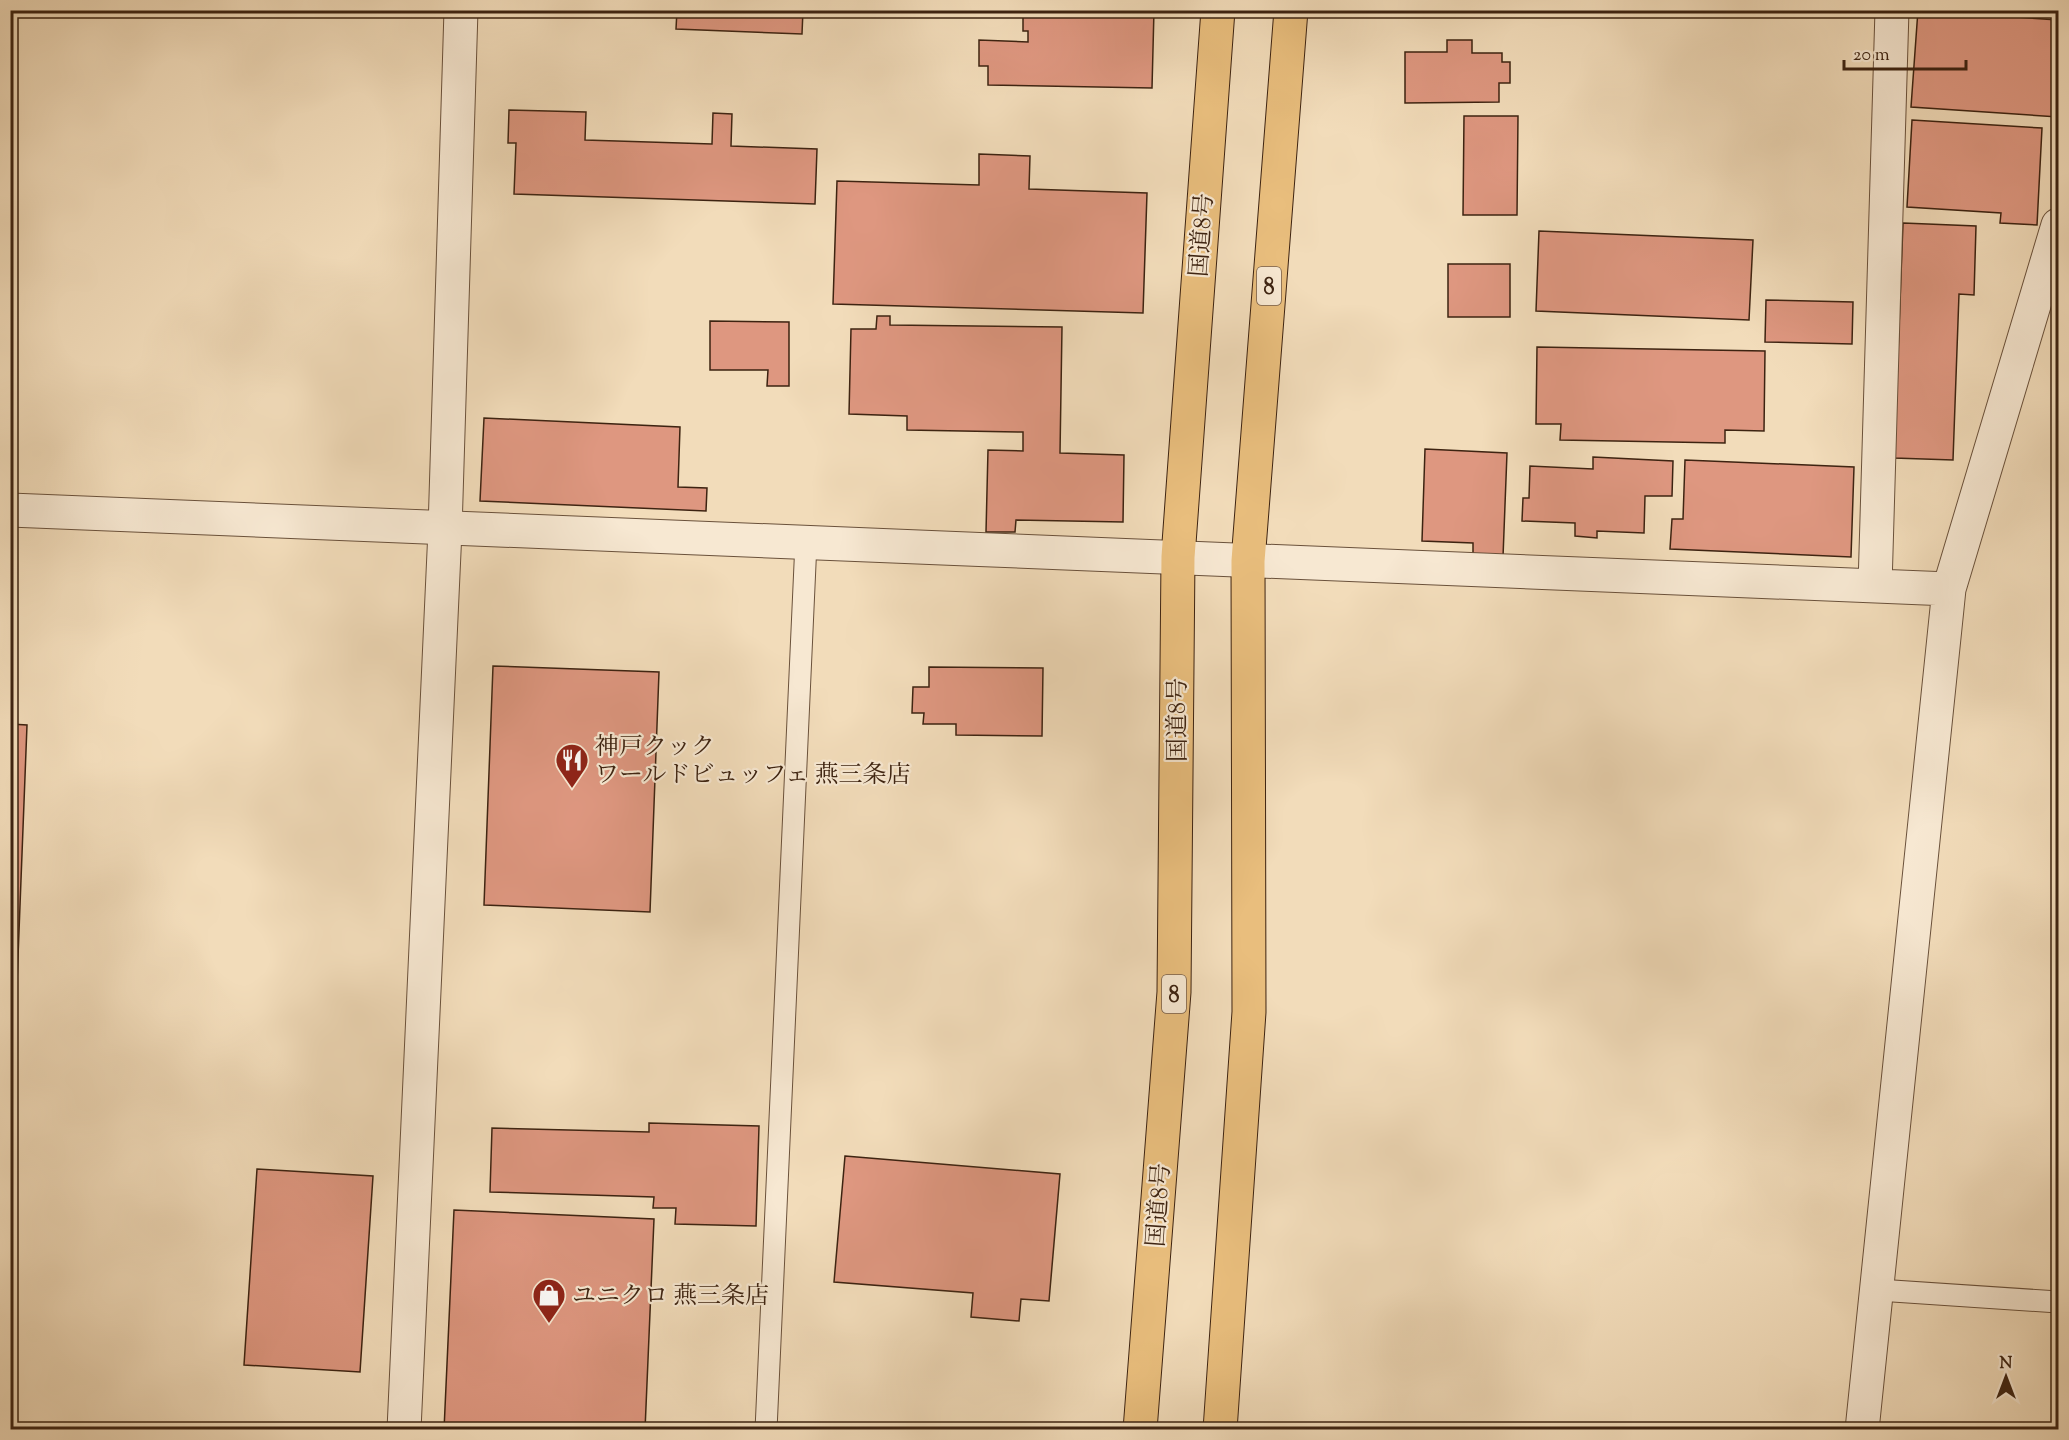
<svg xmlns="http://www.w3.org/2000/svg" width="2069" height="1440" viewBox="0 0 2069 1440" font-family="'Sorts Mill Goudy','Noto Serif JP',serif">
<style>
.building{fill:#de9780;stroke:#3d2311;stroke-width:1.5}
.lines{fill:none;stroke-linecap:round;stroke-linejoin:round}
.service-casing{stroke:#6a513b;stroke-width:23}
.minor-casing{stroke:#6a513b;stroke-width:35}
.tertiary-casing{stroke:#6a513b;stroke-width:35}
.trunk-casing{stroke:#3d2311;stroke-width:35}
.service{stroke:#f7e8d2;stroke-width:21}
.minor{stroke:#f7e8d2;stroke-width:33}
.tertiary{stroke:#f7e8d2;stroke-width:33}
.trunk{stroke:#e9be7d;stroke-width:33}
.labels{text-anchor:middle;stroke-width:4.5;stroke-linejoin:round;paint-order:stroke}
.shield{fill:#f7e8d2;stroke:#755e4b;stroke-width:1.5}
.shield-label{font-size:22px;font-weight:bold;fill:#3d2311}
.street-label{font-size:24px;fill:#3d2311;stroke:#f7e8d2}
.poi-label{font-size:24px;fill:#3d2311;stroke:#f7e8d2;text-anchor:start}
</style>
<rect width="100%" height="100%" fill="#f2dcba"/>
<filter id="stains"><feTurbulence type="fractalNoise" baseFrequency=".00333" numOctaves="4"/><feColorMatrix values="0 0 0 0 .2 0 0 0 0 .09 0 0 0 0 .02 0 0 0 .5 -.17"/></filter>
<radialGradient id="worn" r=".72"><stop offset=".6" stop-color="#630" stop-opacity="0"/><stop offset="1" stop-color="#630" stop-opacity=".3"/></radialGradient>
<path class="building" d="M677,10H803L802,34L676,29Z
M1023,10H1154L1152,88L988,85V66H979V40L1028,42V31H1023Z
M1918,10L2058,20V117L1911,107Z
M1447,40H1472V53H1502V62H1510V83H1499V102L1405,103V52H1447Z
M509,110L586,112L585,140L712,144L713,113L732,114L731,146L817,149L815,204L514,194L516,143H508Z
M1464,116H1518L1517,215H1463Z
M1912,120L2042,128L2037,225L2000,223L2001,213L1907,207Z
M979,154L1030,156L1029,189L1147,193L1143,313L833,304L837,181L979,185Z
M1903,223L1976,226L1974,295L1959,294L1953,460L1894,458Z
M1539,231L1753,240L1749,320L1536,311Z
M1448,264H1510V317H1448Z
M1766,300L1853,302L1852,344L1765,342Z
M877,316H890V325L1062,327L1060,453L1124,455L1123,522L1016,520L1015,532H986L988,450L1023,451V432L907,430V416L849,414L851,329H876Z
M710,321L789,322V386H767L768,370H710Z
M1537,347L1765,351L1764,431L1725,430V443L1560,440L1561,424H1536Z
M484,418L680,427L678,487L707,488L706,511L480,501Z
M1425,449L1507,453L1503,557L1473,556V543L1422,541Z
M1593,457L1673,461L1672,496H1645L1644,533L1597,531V538L1575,536V523L1522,521L1523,498H1529L1530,466L1593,469Z
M1685,460L1854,467L1851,557L1670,549L1672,519H1683Z
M493,666L659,672L650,912L484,905Z
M929,667L1043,668L1042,736L956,735V724H923L924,713H912L913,687H929Z
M10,724L27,725L10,1164Z
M649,1123L759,1126L756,1226L675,1224L676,1208H653L654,1197L490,1192L492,1128L649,1132Z
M845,1156L1060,1174L1049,1301L1021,1299L1019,1321L971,1317L973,1293L834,1282Z
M257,1169L373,1176L360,1372L244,1365Z
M454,1210L654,1219L645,1430H444Z"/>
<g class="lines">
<defs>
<path id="service" d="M1878,1290L2058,1302
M766,1430L806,542"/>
<path id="minor" d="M10,510C656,539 1303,560 1949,589
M1875,586L1892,10
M1862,1430L1949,589L2058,225"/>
<path id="tertiary" d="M404,1430L445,530L461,10"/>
<path id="trunk" d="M1140,1430L1174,992L1178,557L1218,10
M1220,1430L1249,1012L1248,561L1291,10"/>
</defs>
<use href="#service" class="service-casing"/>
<use href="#minor" class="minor-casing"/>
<use href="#tertiary" class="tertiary-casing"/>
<use href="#trunk" class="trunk-casing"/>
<use href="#service" class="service"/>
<use href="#minor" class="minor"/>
<use href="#tertiary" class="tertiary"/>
<use href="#trunk" class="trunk"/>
</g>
<defs>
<symbol id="restaurant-pin" viewBox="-11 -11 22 30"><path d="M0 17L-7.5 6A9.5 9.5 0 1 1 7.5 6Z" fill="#8f2418" stroke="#f7e8d2"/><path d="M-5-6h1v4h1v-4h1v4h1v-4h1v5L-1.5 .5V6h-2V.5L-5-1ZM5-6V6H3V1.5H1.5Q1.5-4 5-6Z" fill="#fff"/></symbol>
<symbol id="shop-pin" viewBox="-11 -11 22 30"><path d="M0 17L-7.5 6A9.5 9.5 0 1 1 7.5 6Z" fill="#8f2418" stroke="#f7e8d2"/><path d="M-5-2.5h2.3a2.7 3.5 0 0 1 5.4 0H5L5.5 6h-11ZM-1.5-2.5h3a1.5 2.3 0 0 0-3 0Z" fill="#fff"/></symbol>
</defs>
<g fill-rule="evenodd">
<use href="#restaurant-pin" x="553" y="741" width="38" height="52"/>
<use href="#shop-pin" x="530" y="1276" width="38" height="52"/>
</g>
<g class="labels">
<g class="shield">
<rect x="1257" y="267" width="24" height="38" rx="4.5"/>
<rect x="1162" y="975" width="24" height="38" rx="4.5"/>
</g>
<g class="shield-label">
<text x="1269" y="294">8</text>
<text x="1174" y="1002">8</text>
</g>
<g class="street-label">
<text transform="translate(1201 235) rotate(-86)" y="8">国道8号</text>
<text transform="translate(1177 720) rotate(-90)" y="8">国道8号</text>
<text transform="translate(1158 1205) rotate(-86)" y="8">国道8号</text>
</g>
<g class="poi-label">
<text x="595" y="754">神戸クック<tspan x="595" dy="28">ワールドビュッフェ 燕三条店</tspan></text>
<text x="572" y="1303">ユニクロ 燕三条店</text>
</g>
</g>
<rect width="2069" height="1440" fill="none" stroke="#f2dcba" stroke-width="36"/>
<rect x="12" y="12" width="2045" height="1416" fill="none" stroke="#3d2311" stroke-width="3"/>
<rect x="18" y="18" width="2033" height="1404" fill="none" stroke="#3d2311" stroke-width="1.5"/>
<g transform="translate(2006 1377)" stroke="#f7e8d2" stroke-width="4.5" paint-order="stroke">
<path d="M0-4.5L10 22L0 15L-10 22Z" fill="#3d2311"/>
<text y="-9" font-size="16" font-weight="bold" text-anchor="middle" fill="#3d2311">N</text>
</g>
<path d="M1844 60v9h122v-9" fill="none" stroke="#3d2311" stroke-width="3"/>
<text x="1853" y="60" font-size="18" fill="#3d2311" stroke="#f7e8d2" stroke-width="4.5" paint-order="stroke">20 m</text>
<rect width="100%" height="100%" filter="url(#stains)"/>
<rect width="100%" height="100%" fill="url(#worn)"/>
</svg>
